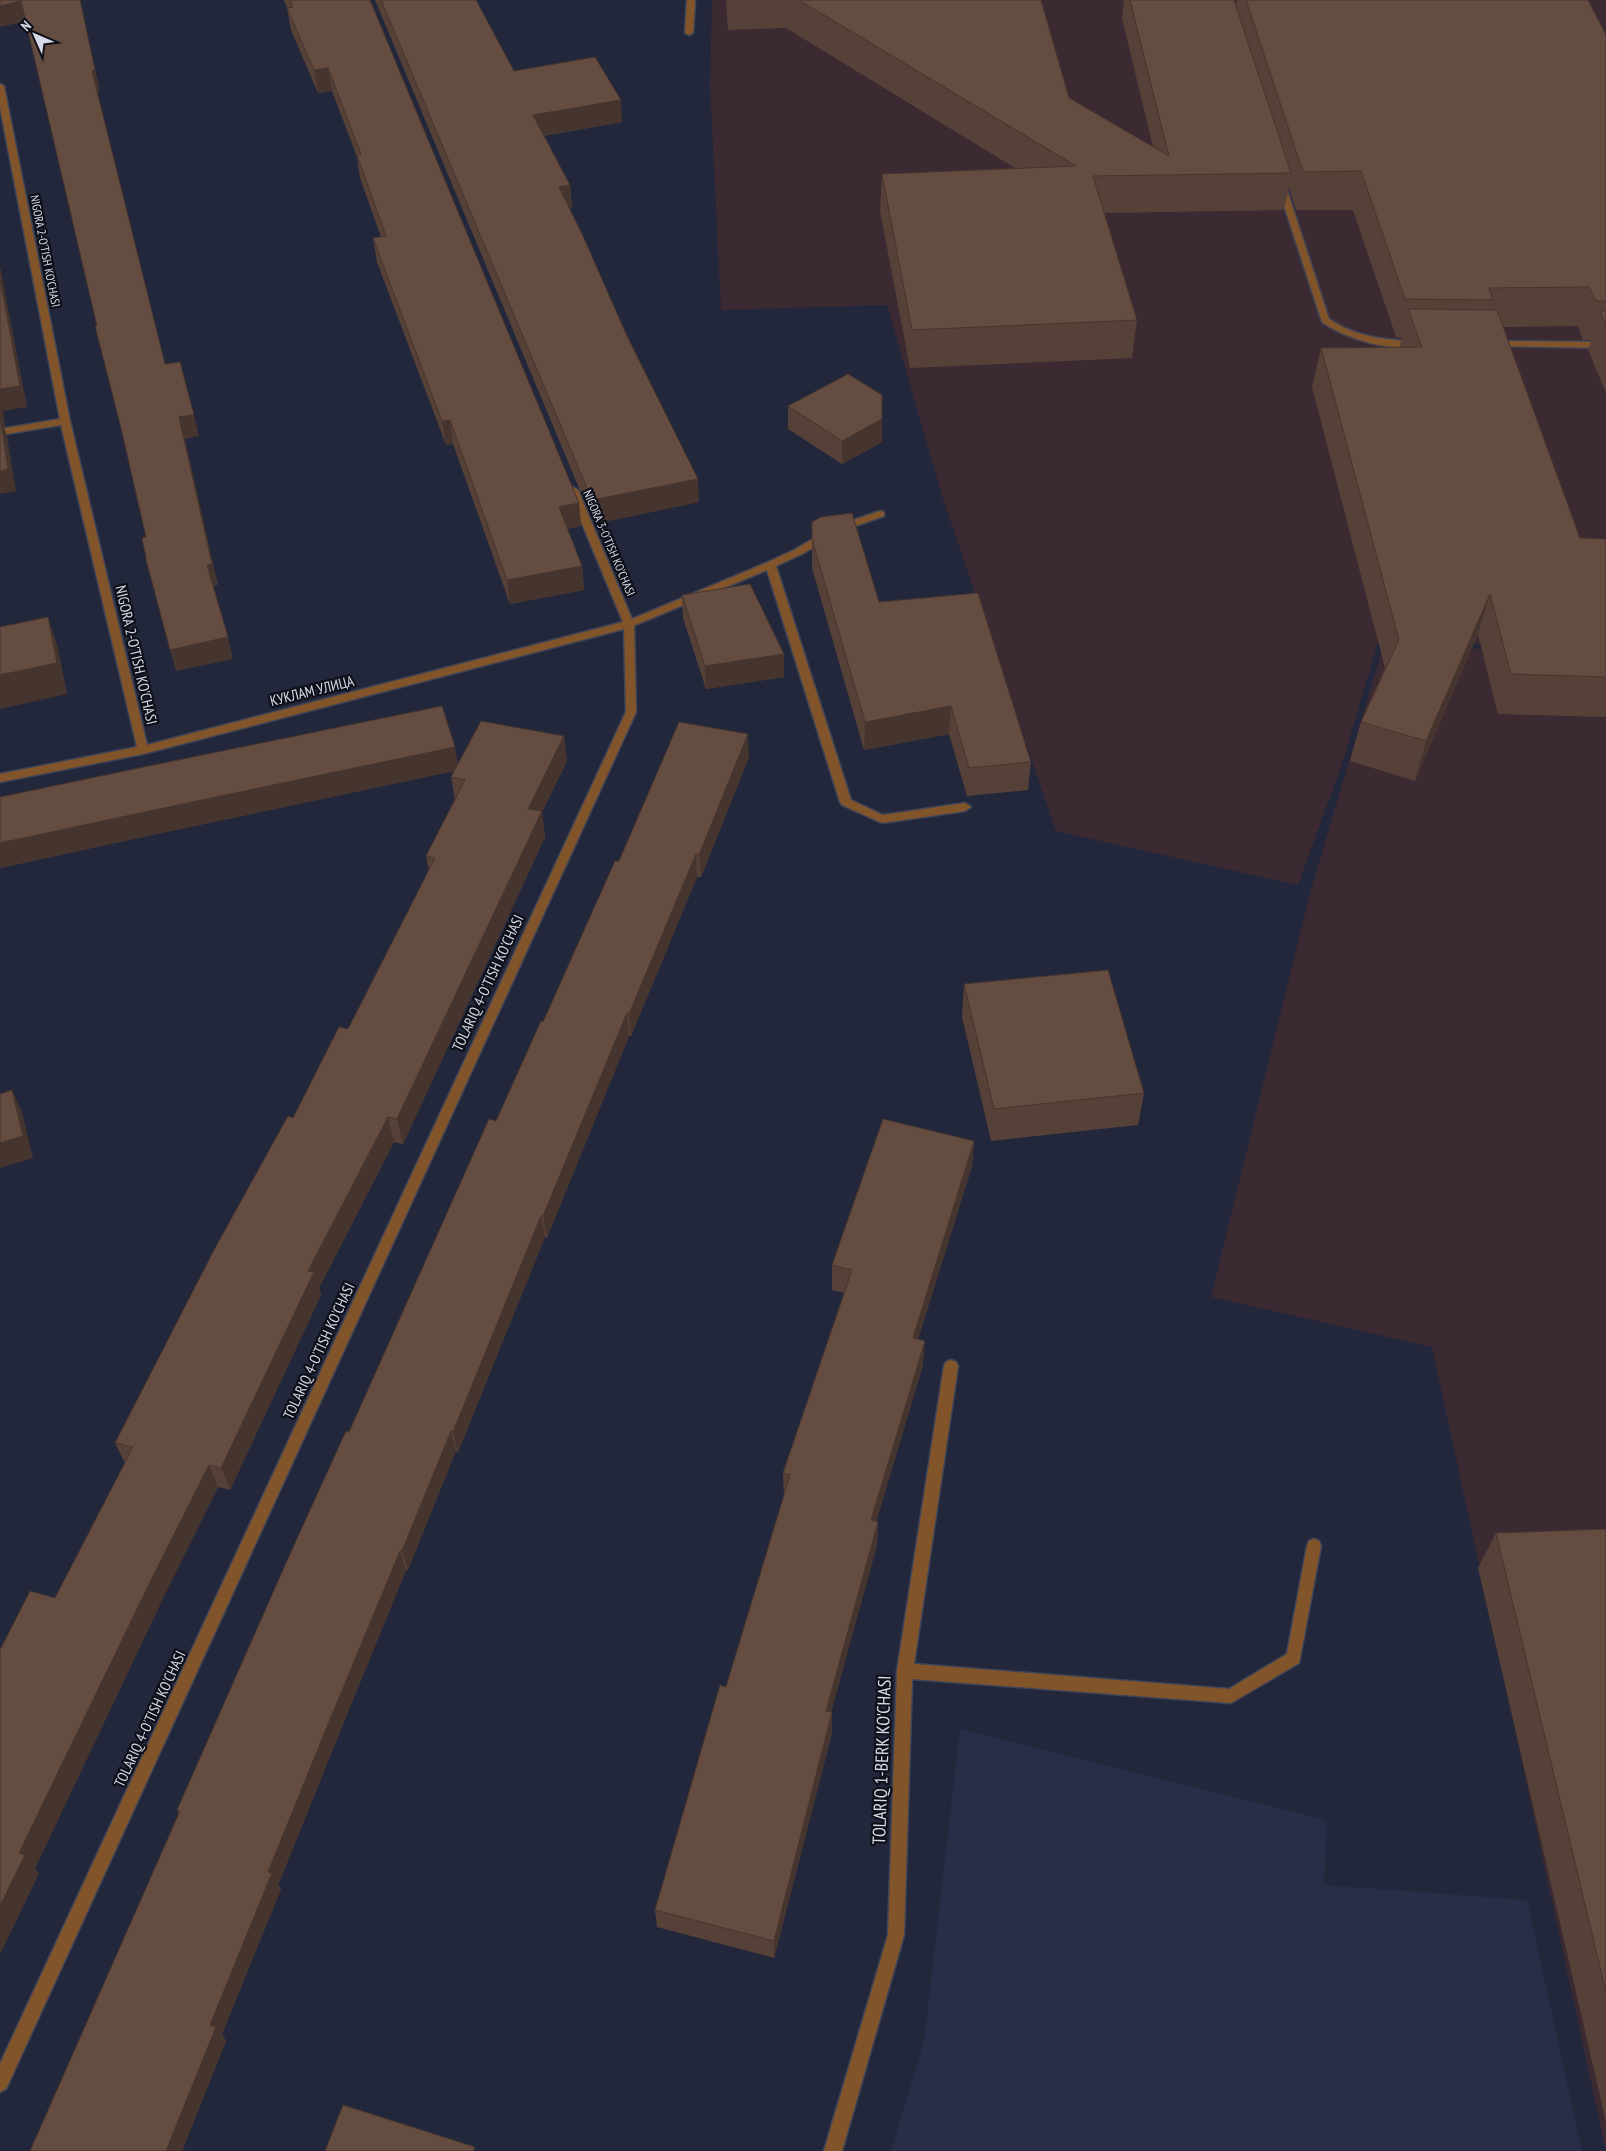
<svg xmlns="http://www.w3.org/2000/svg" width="1606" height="2151" viewBox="0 0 1606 2151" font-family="'PT Sans Narrow',sans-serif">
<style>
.built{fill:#292e48}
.industrial{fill:#3b2a32}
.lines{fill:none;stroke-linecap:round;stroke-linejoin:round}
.service-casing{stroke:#404457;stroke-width:3}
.minor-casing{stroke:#404457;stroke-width:3}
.service{fill:#82542a;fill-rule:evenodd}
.minor{fill:#82542a;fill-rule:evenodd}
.wall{fill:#564138}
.shaded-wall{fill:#46352e}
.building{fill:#644c41;stroke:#46352e}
.labels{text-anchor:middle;stroke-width:4.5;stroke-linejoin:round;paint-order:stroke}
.far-street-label{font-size:12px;fill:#d6dae7;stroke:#0e1019}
.street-label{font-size:15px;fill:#d6dae7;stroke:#0e1019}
.near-street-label{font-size:18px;fill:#d6dae7;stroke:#0e1019}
</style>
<rect width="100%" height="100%" fill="#23273b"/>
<path class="built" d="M960,1729L1327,1820L1324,1885L1527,1900L1582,2151H891L924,2041Z"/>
<path class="industrial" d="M712,0H1606V647L1378,642L1342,764L1298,885L1056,831L944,502L887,305L721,310L710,86Z
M1383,647L1606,651V2151L1432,1347L1211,1297L1310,893Z"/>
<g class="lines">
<defs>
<path id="service" d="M687,0H695L693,33L689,35L685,33Z
M1281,181L1285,184L1329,319C1356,337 1384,340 1416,341L1419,342V346C1390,352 1346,339 1322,322L1277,184Z
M1493,341L1606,342V348L1490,346V342Z
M880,511L884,512V516L841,531L802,554L776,566L851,800L883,815L965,803L971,807L965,811L882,823L842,805L840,802L767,570L633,626L629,627L624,624L625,622L766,563L794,550L833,527Z
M951,1360L956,1362L958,1366L914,1664L1229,1689L1287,1654L1307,1546L1309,1541L1314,1539L1319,1541L1321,1546L1299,1663L1231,1703L912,1679L904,1935L842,2151H824L888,1935L897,1671L944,1366L946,1362Z"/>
<path id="minor" d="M0,84L4,86L70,421L147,745L623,622L568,490L573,487L578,490L634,624L636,712L6,2089L0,2092V2064L626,712L624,629L143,754L0,782V774L137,747L61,425L0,435V429L60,419L0,107Z"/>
</defs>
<use href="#service" class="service-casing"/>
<use href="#minor" class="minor-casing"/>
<use href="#service" class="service"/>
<use href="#minor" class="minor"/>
</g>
<path class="wall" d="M284,0H370L579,503L581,526L567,529L582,566L584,590L510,604L453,444L446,445L377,262L373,238L381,237L360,178L357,157L332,91L318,93L291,30L287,8Z
M375,0H476L514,71L622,122L544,136L570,185L572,208H569L699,502L594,524Z
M726,0H1041L1069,98L1153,147L1122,18L1124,0H1234L1236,6L1237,0H1588L1606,35V393L1588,350L1591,340H1583L1578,326L1503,327L1580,538L1606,539V717L1498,714L1478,634L1415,781L1350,761L1361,722L1385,668L1312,387L1321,348H1399L1402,338L1396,337L1353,210H1296L1289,187L1284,210L1104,213L1137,320L1132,358L910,368L880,211L882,174L1015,168L786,28L728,30Z
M788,406L882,419V442L842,464L788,429Z
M812,522L879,602L1031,762L1028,790L967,796L949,734L864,750L812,568Z
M682,595L784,654V677L706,689L683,618Z
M564,736L567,761L542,812L545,837L403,1144L394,1142L319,1288L321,1295L230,1490L218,1487L165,1594L35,1868L39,1873L0,1954V1650L55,1598L125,1463L115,1443L293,1118L348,1029L429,871L426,856L455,800L451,777L454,771L166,832L0,868V797L458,764Z
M749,757L701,877H697L631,1036H629L547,1238L545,1237L458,1452L456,1451L408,1570H406L337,1739L278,1885L281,1889L222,2034L226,2041L182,2151L179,1814L177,1810L349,1432L619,861Z
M964,984L1144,1093L1138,1125L991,1141L962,1017Z
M974,1141L972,1166L918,1339L923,1365L876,1522H878L877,1545L831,1712H832V1733L774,1958L657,1927L655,1910L726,1687L784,1496L783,1473L844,1293L832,1290V1265Z
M1606,1529V2122L1478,1568L1496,1533Z"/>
<path class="shaded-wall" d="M80,0L100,91H97L92,71Z
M21,1L27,21L0,27V6Z
M328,68L332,91L318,93L314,70Z
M621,100L622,122L535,137L533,115Z
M570,185L572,208L561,210L559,187Z
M0,266L27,407L3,411L5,426L4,427L7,436L16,491L0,494Z
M194,415L199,436L185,439L218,585L212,587L207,565L179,417Z
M882,419V442L842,464V441Z
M450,420L453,444L446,445L442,421Z
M698,479L699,502L594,524L592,500Z
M579,503L581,526L561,530L559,507Z
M582,566L584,590L510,604L507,580Z
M1490,594L1478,634L1415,781L1426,741Z
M48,617L58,648L67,694L0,709V675Z
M228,637L233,659L176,671L170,650Z
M784,654V677L706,689L705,666Z
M951,706L949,734L864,750L865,722Z
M748,734L749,757L701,877L699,855Z
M564,736L567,761L542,812L545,837L403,1144L397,1119L528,809Z
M455,747L459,770L166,832L0,868V843L159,809Z
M696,854L697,877L631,1036L629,1014Z
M627,1013L629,1036L547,1238L543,1216Z
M12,1090L22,1112L33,1158L0,1168V1143Z
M388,1117L394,1142L319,1288L321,1295L230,1490L221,1468L308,1271Z
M974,1141L972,1166L911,1362L913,1338Z
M541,1216L545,1237L458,1452L453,1432Z
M925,1341L923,1365L870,1543L871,1520Z
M451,1431L456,1451L408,1570L402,1551Z
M209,1465L218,1487L165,1594L35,1868L39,1873L0,1954V1906L19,1853L154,1574Z
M878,1522L877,1545L826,1731V1711Z
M400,1551L406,1570L337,1739L278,1885L281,1889L222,2034L226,2041L182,2151H166L210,2025L268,1872L329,1722Z
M832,1712V1733L774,1958V1941Z"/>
<path class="building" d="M0,0H80L95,70L92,71L165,364L180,362L194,415L179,417L212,564L207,565L228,637L170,650L147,563L142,538L146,537L121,428L95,326H97L21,1L0,6Z
M290,0H370L579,503L559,507L582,566L507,580L450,420L442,421L373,238L386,236L357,155L361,154L328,68L314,70L287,8L293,7Z
M381,0H476L514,71L595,57L621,100L533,115L570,185L559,187L583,236L627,336L698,479L592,500Z
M799,0H1041L1069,98L1169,156L1130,0H1234L1291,173L1093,176L1137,320L912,330L882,174L1076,166Z
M1246,0H1588L1606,35V301H1596L1589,287L1489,288L1493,300L1405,299L1361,171L1303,172Z
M0,279L20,386L0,389Z
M1408,309L1497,310L1580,538L1606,539V677L1511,674L1490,594L1426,741L1361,722L1399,640L1321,348L1422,347Z
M1600,311H1606V325Z
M848,374L882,395V419L842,441L788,406Z
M0,415L8,469L0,471Z
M852,513L879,602L978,593L1031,762L969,768L951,706L865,722L812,539V522L821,517Z
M750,584L784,654L705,666L682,595Z
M48,617L57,663L0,675V627Z
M442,706L455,747L159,809L0,843V797L139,768Z
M481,721L564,736L528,809L542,811L397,1119L388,1117L308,1271L314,1272L221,1468L209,1465L154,1574L19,1853L25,1855L0,1906V1650L30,1591L55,1598L133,1447L115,1443L214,1250L288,1116L293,1118L339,1027L348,1029L435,858L426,856L465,780L451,777Z
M679,722L748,734L699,855L696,854L629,1014L627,1013L543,1216H541L453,1432L451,1431L402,1551H400L329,1722L268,1872L272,1873L210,2025L216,2027L166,2151H30L180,1811L177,1810L290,1554L346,1431L349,1432L489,1119L496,1121L541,1021L543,1022L615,861H619Z
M1108,970L1144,1093L994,1109L964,984Z
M12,1090L23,1136L0,1143V1094Z
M883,1119L974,1141L913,1338L925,1341L871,1520L878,1522L826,1711L832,1712L774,1941L655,1910L720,1685L726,1687L790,1475L783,1473L852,1270L832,1265Z
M1606,1529V1992L1496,1533Z
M343,2105L475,2147L473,2151H325Z"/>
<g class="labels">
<g class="far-street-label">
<text transform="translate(45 251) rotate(79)" y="4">NIGORA 2-O'TISH KO'CHASI</text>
<text transform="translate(609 543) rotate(67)" y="4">NIGORA 3-O'TISH KO'CHASI</text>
</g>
<g class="street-label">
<text transform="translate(136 655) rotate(77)" y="5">NIGORA 2-O'TISH KO'CHASI</text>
<text transform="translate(312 691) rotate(-14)" y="5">КУКЛАМ УЛИЦА</text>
<text transform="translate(488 983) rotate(-65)" y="5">TOLARIQ 4-O'TISH KO'CHASI</text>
<text transform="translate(319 1351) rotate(-65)" y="5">TOLARIQ 4-O'TISH KO'CHASI</text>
<text transform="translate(150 1719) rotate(-65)" y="5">TOLARIQ 4-O'TISH KO'CHASI</text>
</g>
<g class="near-street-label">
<text transform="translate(882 1760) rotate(-88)" y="6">TOLARIQ 1-BERK KO'CHASI</text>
</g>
</g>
<g transform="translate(35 35) rotate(315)" stroke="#0e1019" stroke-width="4" paint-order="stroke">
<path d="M0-4L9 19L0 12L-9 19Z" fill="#d6dae7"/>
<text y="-8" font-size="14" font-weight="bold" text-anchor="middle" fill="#d6dae7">N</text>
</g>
</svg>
